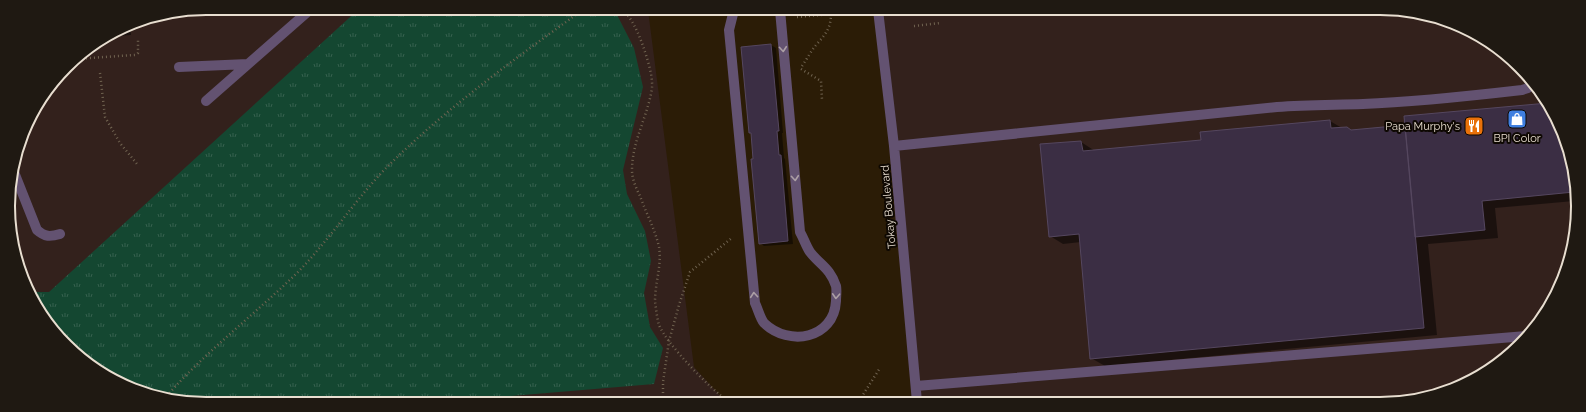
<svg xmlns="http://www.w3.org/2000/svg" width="1586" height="412" viewBox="0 0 1586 412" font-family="Raleway,sans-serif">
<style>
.commercial{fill:#33211c}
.grass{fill:url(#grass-tufts)}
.shadow{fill:#0007}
.building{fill:#3b2e44;stroke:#55475f}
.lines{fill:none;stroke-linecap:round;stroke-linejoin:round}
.path{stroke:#716451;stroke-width:2.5;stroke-dasharray:1 3;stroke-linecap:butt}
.minor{stroke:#635271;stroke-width:10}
.oneway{stroke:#ac9fa5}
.labels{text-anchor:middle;stroke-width:4;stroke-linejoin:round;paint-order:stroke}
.poi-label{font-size:11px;fill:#e8ded0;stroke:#0e0802;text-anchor:end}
.street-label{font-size:11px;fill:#e8ded0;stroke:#0e0802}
.rim{fill:none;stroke:#e8ded0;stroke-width:2}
</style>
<defs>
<pattern id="grass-tufts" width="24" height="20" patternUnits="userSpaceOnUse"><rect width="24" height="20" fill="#144731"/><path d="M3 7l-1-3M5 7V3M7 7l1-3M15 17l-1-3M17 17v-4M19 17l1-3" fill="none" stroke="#36614e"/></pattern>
</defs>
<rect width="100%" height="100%" fill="#2b1c06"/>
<path class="commercial" d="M206,8L649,9L648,10L694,367L725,401L168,400L107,377L49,327L15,257L8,193L29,118L75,57L130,23Z
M878,10L1418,12L1490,41L1545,96L1574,167V244L1557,294L1520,346L1467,384L1406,402H917Z"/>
<path class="grass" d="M360,8L614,9L634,48L643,87L623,170L627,194L645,231L651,261L644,293L650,327L663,348L654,384L486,398L480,401L168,400L107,377L49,327L27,282L36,292H49Z"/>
<path class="shadow" d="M130,23L131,35L108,37Z
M771,45L776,48L783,133H782L784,158L785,159L793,244L764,246L760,243L752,134L749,133Z
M1548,104L1574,167V201L1495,208L1498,238L1428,244L1437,335L1105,366L1091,358L1081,242L1063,244L1050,236L1041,145L1081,142L1095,151L1202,141L1330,121L1342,128H1347L1353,131L1406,126Z
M1405,400L1408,401L1377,402Z"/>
<path class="building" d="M771,44L779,131H777L779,155H781L788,241L759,244L751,159H753L751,133H749L741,47Z
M1548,103L1574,167V192L1482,201L1485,230L1415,237L1404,116Z
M1330,120L1331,128L1347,127L1351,130L1405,125L1424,328L1090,359L1079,234L1049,237L1040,144L1081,141L1083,151L1201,140L1200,132Z
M1405,399L1406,402H1367Z"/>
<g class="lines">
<path class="path" d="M623,9C633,21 638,32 643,46C647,58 653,75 652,88C648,116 632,141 632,170C632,179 636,188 640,196C646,213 655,229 659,247C662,265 655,283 655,301C656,309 657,318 659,325C666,343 711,390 728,401
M797,17L831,14H845
M914,26L940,23
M74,59L135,55L138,53V40
M802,66C807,59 811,51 816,45C825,35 831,28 831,14
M801,69L821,81L822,100
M100,73L105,117L120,143L137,164
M164,399C205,352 254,315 298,272C331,238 357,197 390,164C449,106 517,57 584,9
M663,401V382L669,341L679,305L690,272L733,237
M859,401L880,368"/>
<path class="minor" d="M734,10L729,30L755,303C758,309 760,318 764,323C789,347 834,339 836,301C836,296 837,290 836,286C830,268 820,265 810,252C806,246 804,239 800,232L780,10
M878,10L894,146L917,402
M179,67L248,64
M206,101L312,8
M894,146L1277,107C1306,105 1335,105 1363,104C1416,102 1470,96 1522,90L1528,88L1531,83
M14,172L37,230C45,237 50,237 60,234
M916,386L1527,336"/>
</g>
<defs><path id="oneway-chevron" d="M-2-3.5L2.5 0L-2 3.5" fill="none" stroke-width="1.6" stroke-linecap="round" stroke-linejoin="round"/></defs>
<g class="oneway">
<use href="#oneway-chevron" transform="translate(783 49) rotate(85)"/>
<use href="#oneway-chevron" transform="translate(795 178) rotate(85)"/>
<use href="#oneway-chevron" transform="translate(754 295) rotate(-95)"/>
<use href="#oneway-chevron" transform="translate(836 296) rotate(93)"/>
</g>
<defs>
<symbol id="shop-square" viewBox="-11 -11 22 22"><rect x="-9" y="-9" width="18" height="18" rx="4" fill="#3f7fe0" stroke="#0e0802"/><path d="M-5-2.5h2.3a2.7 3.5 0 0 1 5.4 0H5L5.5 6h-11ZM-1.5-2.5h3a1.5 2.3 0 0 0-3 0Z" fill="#fff"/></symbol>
<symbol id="restaurant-square" viewBox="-11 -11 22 22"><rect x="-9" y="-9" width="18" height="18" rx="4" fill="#e8710a" stroke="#0e0802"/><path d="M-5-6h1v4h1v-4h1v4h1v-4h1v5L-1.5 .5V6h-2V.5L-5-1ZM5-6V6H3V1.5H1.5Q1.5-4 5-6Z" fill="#fff"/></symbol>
</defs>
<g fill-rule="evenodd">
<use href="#shop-square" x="1506" y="108" width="22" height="22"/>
<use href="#restaurant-square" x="1463" y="115" width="22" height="22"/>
</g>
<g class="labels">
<g class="poi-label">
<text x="1460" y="130">Papa Murphy's</text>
<text x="1517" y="142" text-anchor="middle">BPI Color</text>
</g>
<g class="street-label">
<text transform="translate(888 207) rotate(-95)" y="4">Tokay Boulevard</text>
</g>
</g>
<path d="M0 0H1586V412H0ZM206 15H1380A191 191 0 0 1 1571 206V206A191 191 0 0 1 1380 397H206A191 191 0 0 1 15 206V206A191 191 0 0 1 206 15Z" fill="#1f1912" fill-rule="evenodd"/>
<path class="rim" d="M206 15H1380A191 191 0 0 1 1571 206V206A191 191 0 0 1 1380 397H206A191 191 0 0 1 15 206V206A191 191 0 0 1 206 15Z"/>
</svg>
